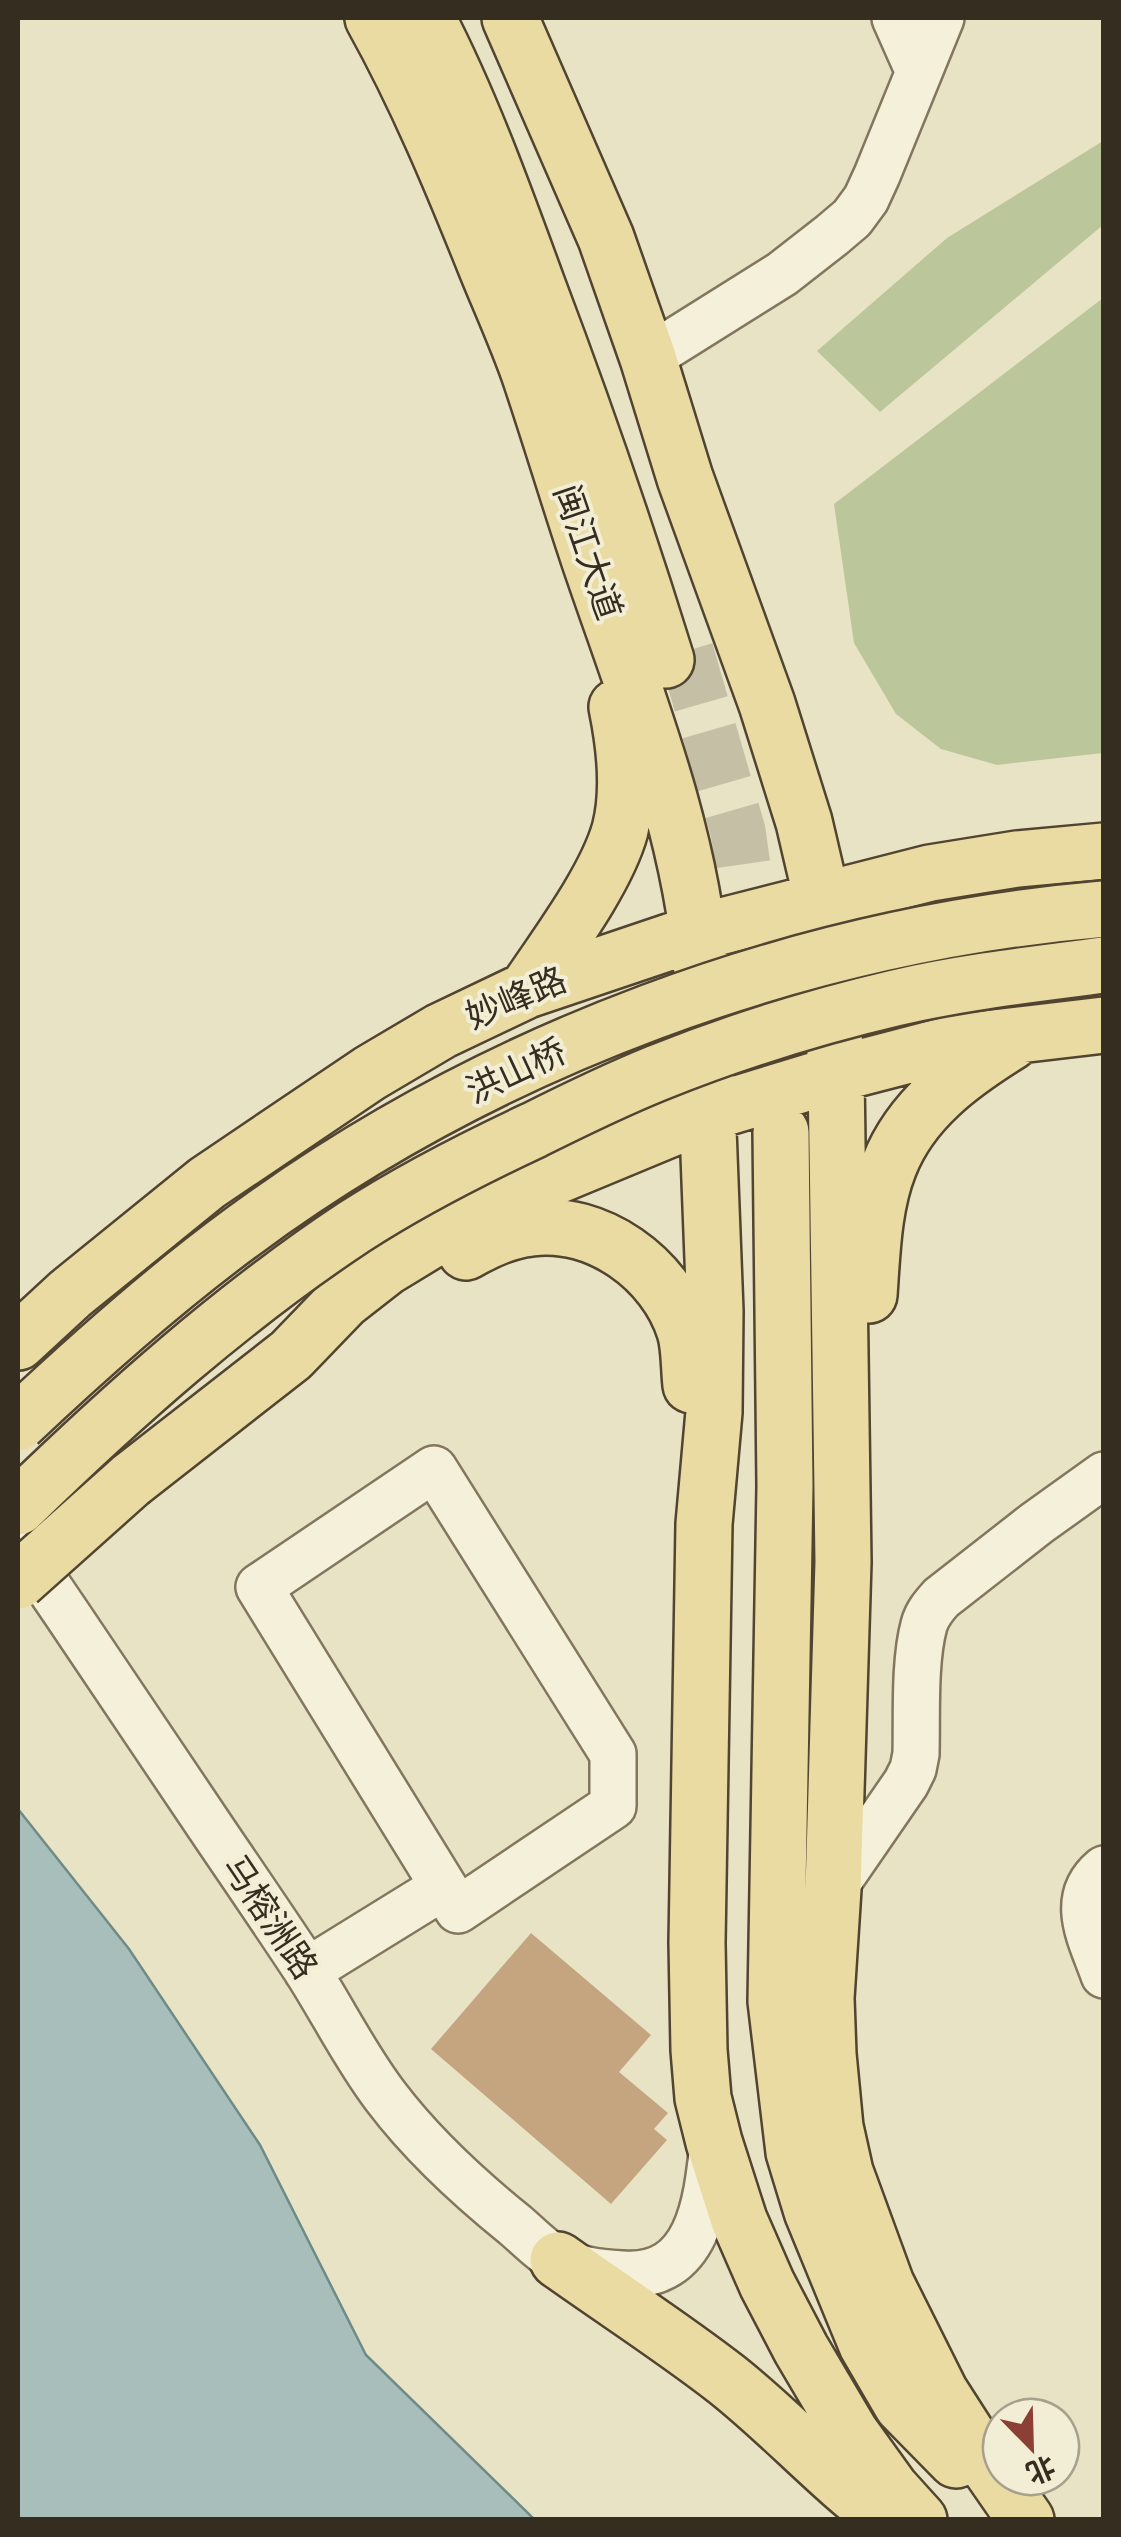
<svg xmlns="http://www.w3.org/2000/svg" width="1121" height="2537" viewBox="0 0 1121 2537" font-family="'Times New Roman','Noto Sans SC',serif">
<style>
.green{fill:#bcc69b}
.water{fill:#a7beba;stroke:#6f8b87;stroke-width:2.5}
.building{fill:#c4a580}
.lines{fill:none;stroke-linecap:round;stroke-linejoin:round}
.major-tunnel{stroke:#c5bfa5;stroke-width:55;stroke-dasharray:55 28;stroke-linecap:butt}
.minor-casing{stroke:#83765e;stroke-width:50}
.major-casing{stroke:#514431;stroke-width:60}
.minor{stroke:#f5f0d9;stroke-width:45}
.major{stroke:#e9dba2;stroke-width:55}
.major-bridge-casing{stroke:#514431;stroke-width:60;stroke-linecap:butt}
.major-bridge{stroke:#e9dba2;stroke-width:55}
.labels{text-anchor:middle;stroke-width:8;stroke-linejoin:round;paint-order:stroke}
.street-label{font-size:35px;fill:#352d20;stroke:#f2edd5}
</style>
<rect width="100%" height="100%" fill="#e9e3c6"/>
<path class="green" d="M1103,141V225L880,412L817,351L947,238Z
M1103,298V753L997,765L941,749L896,714L854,643L834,504Z"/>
<path class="water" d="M18,1809L129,1949L260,2145L366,2355L534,2519H18Z"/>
<path class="building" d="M531,1933L651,2035L619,2072L668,2113L654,2129L667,2140L611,2204L431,2049Z"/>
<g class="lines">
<path class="major-tunnel" d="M686,651L738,831L781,1132"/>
<defs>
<path id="minor" d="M895,18L919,72
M648,358L782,274L832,235L852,218L866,199L877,175L941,18
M434,1469L613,1754V1806L458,1910L259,1587Z
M18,1542C85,1640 151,1739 217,1837C247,1881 277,1925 306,1969C333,2011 356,2058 386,2097C423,2146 468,2187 515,2225C528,2236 541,2250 556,2259C574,2269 601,2273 622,2274C699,2280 707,2201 713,2144
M1104,1869C1068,1899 1091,1938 1104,1975
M833,1889L906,1783L913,1769L916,1754C917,1716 914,1662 924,1625C927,1614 933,1607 941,1598L1037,1523L1104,1475
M307,1971L443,1887"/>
<path id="major" d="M373,18C417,97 452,181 486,266C501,303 518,340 531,378C551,438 569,498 589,558C635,694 691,829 702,973L715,1311L714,1412L704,1524L697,1943L699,2050L703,2098L714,2142L739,2220L767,2284L801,2349L850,2432L891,2489L919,2520
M427,18C471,103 504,195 537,285C584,409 627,534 666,660
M510,18L606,238L648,358L685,478L767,704L804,822L822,899L832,990L836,1074L843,1562L833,1889L826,1998L828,2054L835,2127L845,2172L886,2284L940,2392L974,2445L1026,2520
M527,990C557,945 606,880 620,830C630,791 625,746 617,707
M781,1132L785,1486L776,2001L794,2152L812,2211L867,2345L902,2405L956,2460
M466,1252C485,1241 509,1230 531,1228C597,1219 666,1269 685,1331C690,1347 689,1368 691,1385
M869,1295C872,1253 873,1206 889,1166C911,1109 961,1073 1011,1042
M18,1342L70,1294L207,1183L370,1073L441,1031L527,990L699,932L930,873L1017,859L1104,851
M131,1480L291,1355L344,1300L385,1268L449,1229L520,1191L708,1113L836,1074L959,1042L1104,1025
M558,2260C614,2300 672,2337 726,2379C782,2423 830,2478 888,2520"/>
</defs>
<use href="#minor" class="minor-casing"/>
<use href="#major" class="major-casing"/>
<use href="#minor" class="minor"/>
<use href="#major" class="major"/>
<defs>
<path id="major-bridge" d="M18,1423C89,1356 163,1290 242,1232C488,1050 799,935 1104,909
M18,1507C122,1406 233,1307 354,1227C411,1190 472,1159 534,1130C574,1110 615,1090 657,1073C734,1042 814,1017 895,998C963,982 1034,974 1104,965
M18,1581L131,1480"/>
</defs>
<use href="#major-bridge" class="major-bridge-casing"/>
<use href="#major-bridge" class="major-bridge"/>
</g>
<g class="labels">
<g class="street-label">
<text transform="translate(588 552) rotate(71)" y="12">闽江大道</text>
<text transform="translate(516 998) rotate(-23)" y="12">妙峰路</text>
<text transform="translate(516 1071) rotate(-25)" y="12">洪山桥</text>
<text transform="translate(270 1917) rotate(56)" y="12">马榕洲路</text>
</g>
</g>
<rect width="1121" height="2537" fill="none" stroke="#352d20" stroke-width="40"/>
<g transform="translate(1031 2447) rotate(157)"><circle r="48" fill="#f2edd5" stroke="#a6a08d" stroke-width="2.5"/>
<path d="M0-8L18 38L0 25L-18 38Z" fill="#8c3f34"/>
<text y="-15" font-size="28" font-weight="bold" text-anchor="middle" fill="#352d20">北</text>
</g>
</svg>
